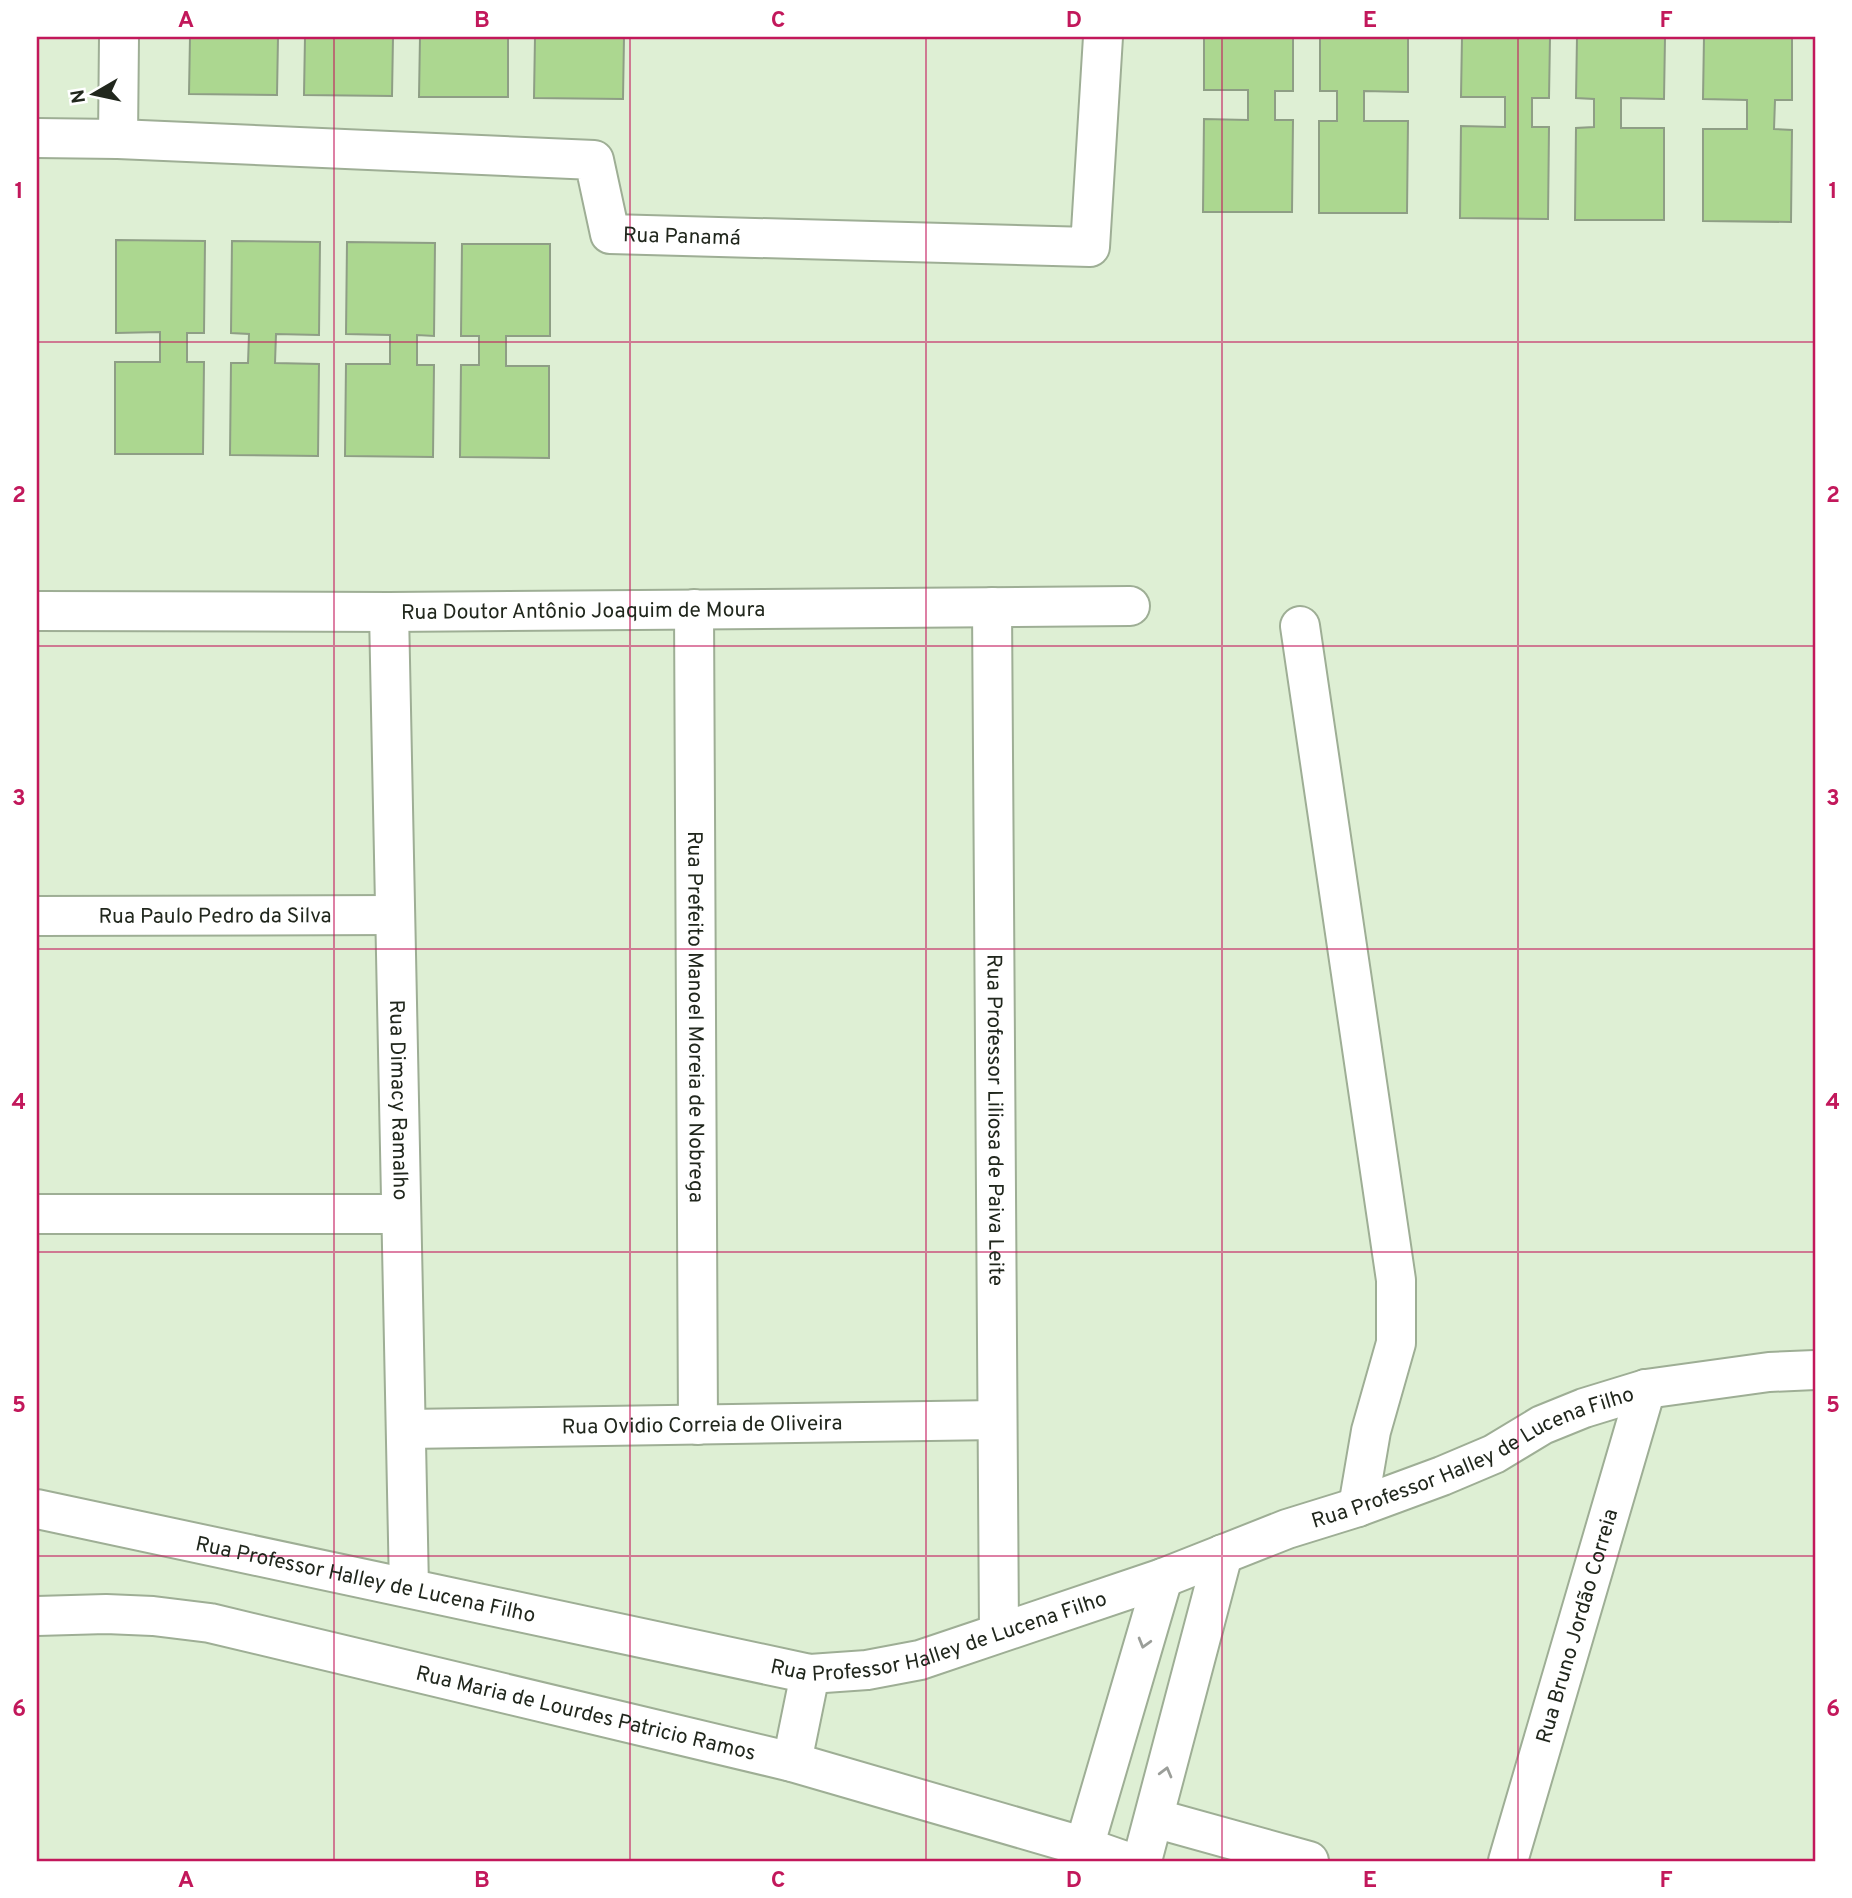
<svg xmlns="http://www.w3.org/2000/svg" width="1852" height="1898" viewBox="0 0 1852 1898" font-family="Overpass,sans-serif">
<style>
.building{fill:#acd790;stroke:#8e9e85;stroke-width:2}
.lines{fill:none;stroke-linecap:round;stroke-linejoin:round}
.minor-casing{stroke:#9eae95;stroke-width:42}
.minor{stroke:#fff;stroke-width:38}
.oneway{stroke:#9b9e99}
.grid{fill:none;stroke:#c2185b;stroke-width:2;stroke-opacity:0.55}
.labels{text-anchor:middle;stroke-width:5;stroke-linejoin:round;paint-order:stroke}
.street-label{font-size:21px;fill:#21271d;stroke:#fff}
.neatline{fill:none;stroke:#c2185b;stroke-width:2.5}
.grid-label{font-size:23px;text-anchor:middle;font-weight:bold;fill:#c2185b}
</style>
<rect width="100%" height="100%" fill="#deefd4"/>
<path class="building" d="M190,37H278L277,95L189,94Z
M305,37H393L392,96L304,95Z
M420,37H508V97H419Z
M535,37H624L623,99L534,98Z
M1204,37H1293V91H1275V120H1293L1292,212H1203L1204,119L1248,120V90H1204Z
M1320,37H1408V92L1364,91V121H1408L1407,213H1319V121H1337V91H1320Z
M1462,37H1550L1549,98H1532V127H1549L1548,219L1460,218L1461,126L1505,127V97H1461Z
M1577,37H1665L1664,99L1621,98V128H1664V220H1575L1576,128L1594,127V99L1576,98Z
M1704,37H1792V100H1775L1774,129L1792,130L1791,222L1703,221V129H1747V100L1703,99Z
M116,240L205,241L204,333H187V362H204L203,454H115V362H160V332L116,333Z
M232,241L320,242L319,335L276,334L275,363L319,364L318,456L230,455L231,363H248L249,334L231,333Z
M347,242L435,243L434,336L417,335V365H434L433,457L345,456L346,364H390V335L346,334Z
M462,244H550V336H506V366H549V458L460,457L461,365H479V336H461Z"/>
<g class="lines">
<defs>
<g id="minor">
<path id="s1" d="M37,138L118,139L594,160L610,234L1090,247L1103,37"/>
<path d="M118,139L119,37"/>
<path id="s2" d="M992,607L999,1632"/>
<path id="s3" d="M694,609L698,1425"/>
<path id="s4" d="M37,611L389,612L1130,606"/>
<path id="s5" d="M389,612L409,1588"/>
<path d="M1300,626L1396,1280V1343L1371,1431L1358,1507"/>
<path id="s6" d="M37,916L395,915"/>
<path d="M37,1214H401"/>
<path id="s7" d="M406,1429L997,1420"/>
<path id="s8" d="M37,1509L810,1674L867,1670L920,1660L1163,1578L1287,1529L1358,1507L1442,1476L1494,1454L1542,1425L1584,1408L1646,1389L1769,1372L1815,1370"/>
<path id="s9" d="M37,1616L106,1614L153,1616L210,1623L792,1762L1085,1847L1125,1861"/>
<path d="M792,1762L810,1674"/>
<path d="M1154,1818L1309,1861"/>
<path d="M1080,1861L1163,1578"/>
<path d="M1142,1861L1223,1554"/>
<path id="s10" d="M1508,1861L1646,1389"/>
</g>
</defs>
<use href="#minor" class="minor-casing"/>
<use href="#minor" class="minor"/>
</g>
<defs><path id="oneway-chevron" d="M-2-3.5L2.5 0L-2 3.5" fill="none" stroke-width="1.6" stroke-linecap="round" stroke-linejoin="round" transform="scale(1.75)"/></defs>
<g class="oneway">
<use href="#oneway-chevron" transform="translate(1144 1643) rotate(106)"/>
<use href="#oneway-chevron" transform="translate(1166 1772) rotate(-75)"/>
</g>
<path class="grid" d="M334,37V1861M630,37V1861M926,37V1861M1222,37V1861M1518,37V1861M37,342H1815M37,646H1815M37,949H1815M37,1252H1815M37,1556H1815"/>
<g class="labels">
<g class="street-label">
<text dy="7" stroke="none"><textPath href="#s1" startOffset="705">Rua Panamá</textPath></text>
<text dy="7" stroke="none"><textPath href="#s4" startOffset="546">Rua Doutor Antônio Joaquim de Moura</textPath></text>
<text dy="7" stroke="none"><textPath href="#s6" startOffset="178">Rua Paulo Pedro da Silva</textPath></text>
<text dy="7" stroke="none"><textPath href="#s3" startOffset="408">Rua Prefeito Manoel Moreia de Nobrega</textPath></text>
<text dy="7" stroke="none"><textPath href="#s5" startOffset="488">Rua Dimacy Ramalho</textPath></text>
<text dy="7" stroke="none"><textPath href="#s2" startOffset="513">Rua Professor Liliosa de Paiva Leite</textPath></text>
<text dy="7" stroke="none"><textPath href="#s7" startOffset="296">Rua Ovidio Correia de Oliveira</textPath></text>
<text dy="7" stroke="none"><textPath href="#s8" startOffset="1491">Rua Professor Halley de Lucena Filho</textPath></text>
<text dy="7" stroke="none"><textPath href="#s8" startOffset="336">Rua Professor Halley de Lucena Filho</textPath></text>
<text dy="7" stroke="none"><textPath href="#s10" startOffset="245">Rua Bruno Jordão Correia</textPath></text>
<text dy="7" stroke="none"><textPath href="#s8" startOffset="924">Rua Professor Halley de Lucena Filho</textPath></text>
<text dy="7" stroke="none"><textPath href="#s9" startOffset="560">Rua Maria de Lourdes Patricio Ramos</textPath></text>
</g>
</g>
<rect width="1852" height="1898" fill="none" stroke="#ffffff" stroke-width="77"/>
<g transform="translate(94 94) rotate(261)" stroke="#ffffff" stroke-width="5" paint-order="stroke">
<path d="M0-5L12 26L0 18L-12 26Z" fill="#21271d"/>
<text y="-10" font-size="19" font-weight="bold" text-anchor="middle" fill="#21271d">N</text>
</g>
<rect x="38" y="38" width="1776" height="1822" class="neatline"/>
<g class="grid-label">
<text x="186" y="27">A</text>
<text x="482" y="27">B</text>
<text x="778" y="27">C</text>
<text x="1074" y="27">D</text>
<text x="1370" y="27">E</text>
<text x="1666" y="27">F</text>
<text x="19" y="198">1</text>
<text x="1833" y="198">1</text>
<text x="19" y="502">2</text>
<text x="1833" y="502">2</text>
<text x="19" y="805">3</text>
<text x="1833" y="805">3</text>
<text x="19" y="1109">4</text>
<text x="1833" y="1109">4</text>
<text x="19" y="1412">5</text>
<text x="1833" y="1412">5</text>
<text x="19" y="1716">6</text>
<text x="1833" y="1716">6</text>
<text x="186" y="1887">A</text>
<text x="482" y="1887">B</text>
<text x="778" y="1887">C</text>
<text x="1074" y="1887">D</text>
<text x="1370" y="1887">E</text>
<text x="1666" y="1887">F</text>
</g>
</svg>
